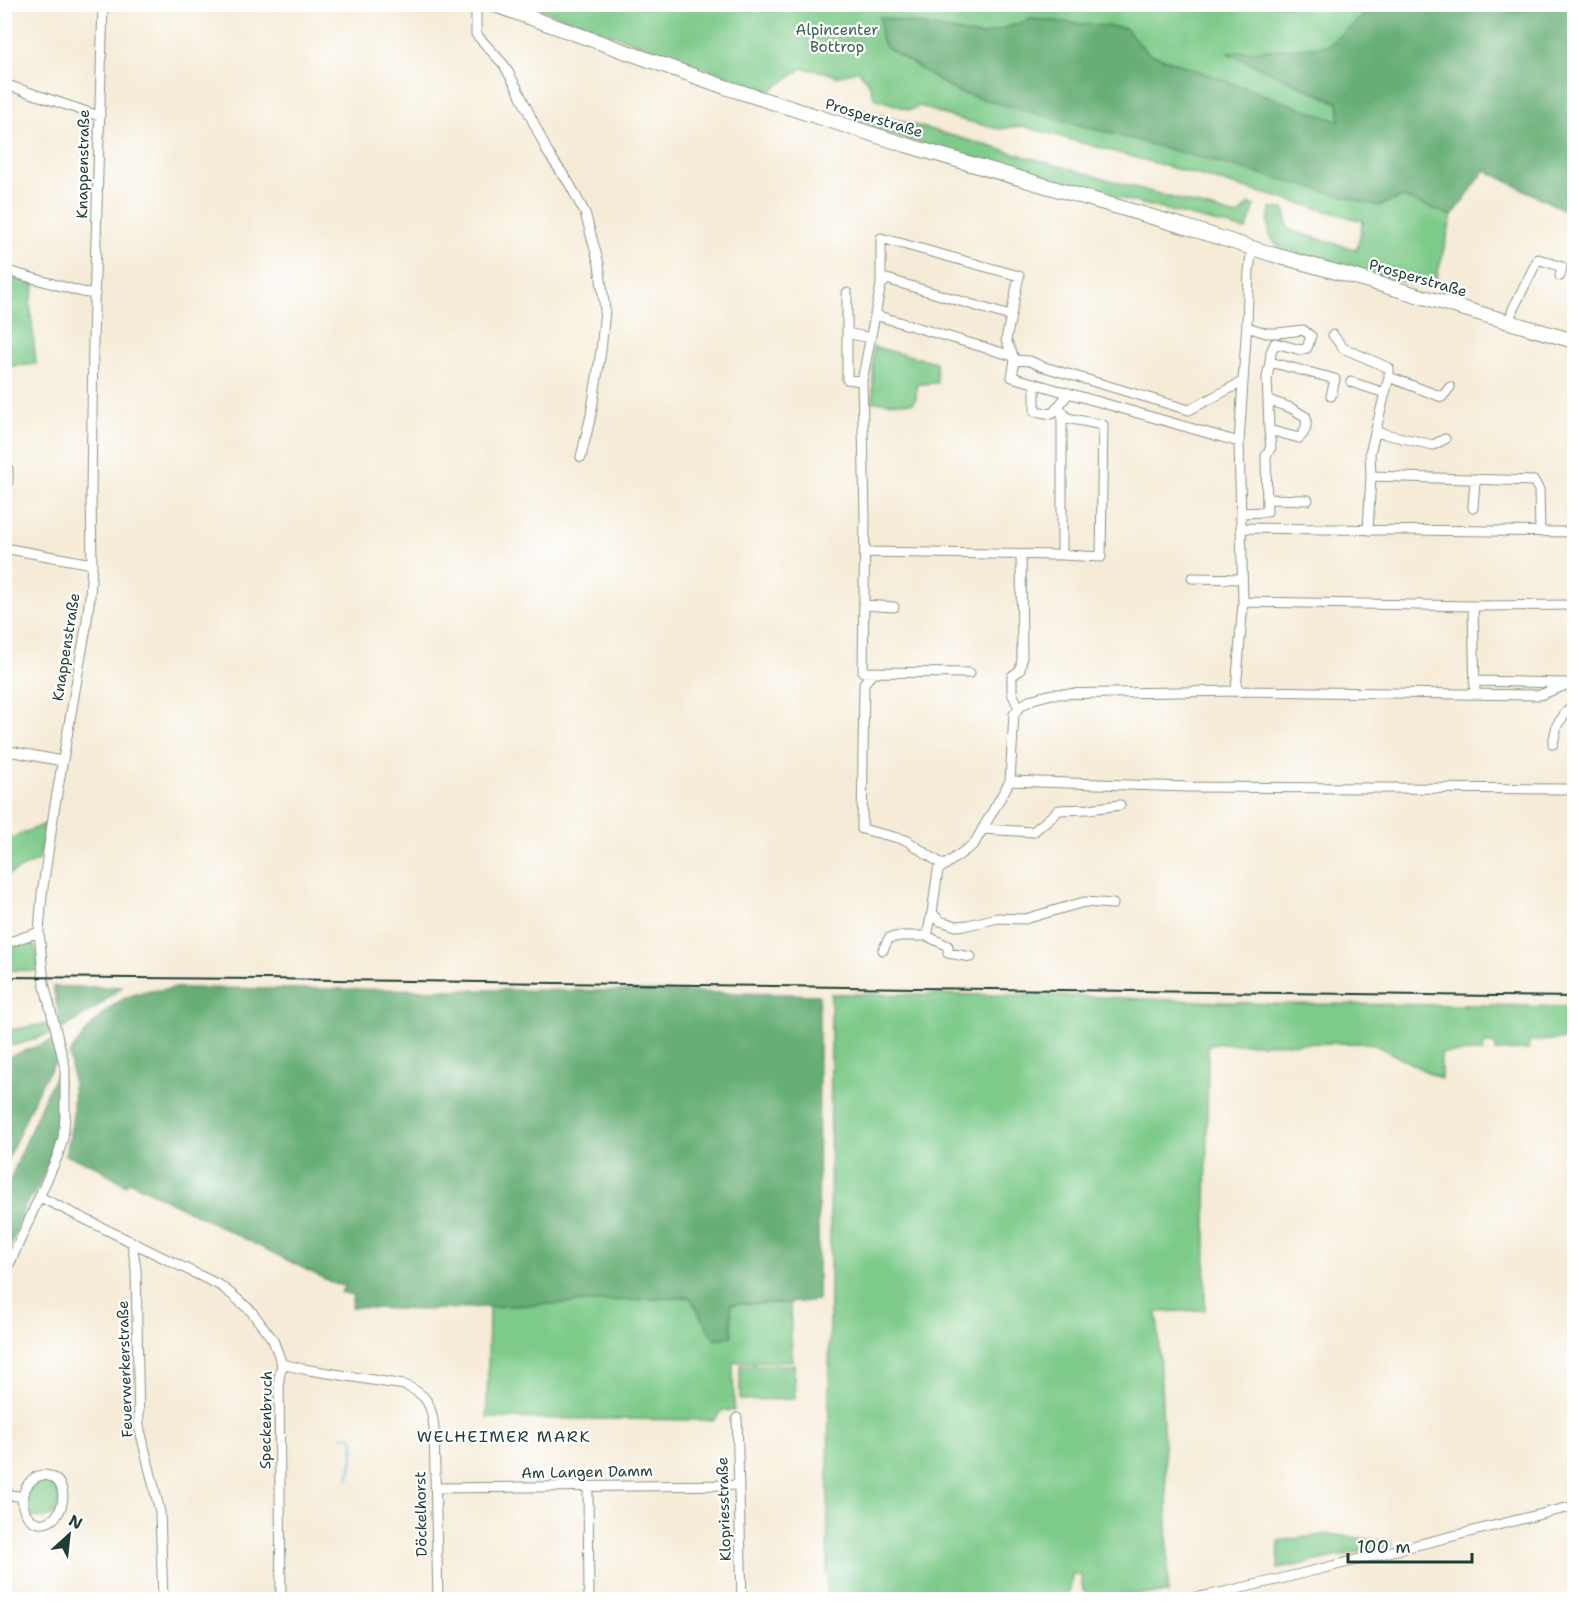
<svg xmlns="http://www.w3.org/2000/svg" width="1579" height="1604" viewBox="0 0 1579 1604" font-family="'Shantell Sans',sans-serif">
<style>
.green{fill:#7dca89;stroke:#4e845e;stroke-width:1.5}
.forest{fill:#66ae75;stroke:#427654;stroke-width:1.5}
.lines{fill:none;stroke-linecap:round;stroke-linejoin:round}
.stream{stroke:#5abdd8;stroke-width:2}
.minor-casing{stroke:#8a9485;stroke-width:11}
.secondary-casing{stroke:#8a9485;stroke-width:16}
.minor{stroke:#fff;stroke-width:9}
.secondary{stroke:#fff;stroke-width:14}
.rail{stroke:#1f3d34;stroke-width:2}
.labels{text-anchor:middle;stroke-width:4.5;stroke-linejoin:round;paint-order:stroke}
.park-label{font-size:15px;fill:#366049;stroke:#fff}
.street-label{font-size:15px;fill:#1f3d34;stroke:#fff}
.neighbourhood-label{font-size:16px;letter-spacing:1.5px;fill:#1f3d34;stroke:#fff}
</style>
<rect width="100%" height="100%" fill="#fff"/>
<filter id="ink" filterUnits="userSpaceOnUse"><feTurbulence type="fractalNoise" baseFrequency=".0167" numOctaves="2"/><feDisplacementMap in="SourceGraphic" scale="12" xChannelSelector="R" yChannelSelector="G"/><feConvolveMatrix kernelMatrix="1 2 1 2 8 2 1 2 1" color-interpolation-filters="sRGB"/></filter>
<filter id="wash" filterUnits="userSpaceOnUse"><feTurbulence type="fractalNoise" baseFrequency=".008" numOctaves="4" result="noise"/><feDisplacementMap in="SourceGraphic" scale="24" xChannelSelector="R" yChannelSelector="G"/><feGaussianBlur stdDeviation="1.35" result="paint"/><feColorMatrix in="noise" values="0 0 0 0 0 0 0 0 0 0 0 0 0 0 0 0 0 1.4 0 .05"/><feComposite in="paint" operator="in"/></filter>
<g filter="url(#wash)">
<rect width="100%" height="100%" fill="#f5ebd6"/>
<path class="green" d="M529,5H1378L1370,10L1329,46L1229,53L1338,103L1340,123L1148,53L1125,28L1032,19L981,36L880,17L957,92L1379,205L1403,197L1452,216L1435,284L1430,287C1407,282 1285,256 1275,243C1266,232 1268,222 1270,208L1284,209L1289,230L1357,250L1363,221L1022,126L999,129L951,117L920,106L910,110L874,98L869,83L858,70L837,77L826,72L800,68L799,71L770,91Z
M861,110L1237,216L1250,204L1255,206L1246,230L1107,195L856,125Z
M5,275L35,285L30,303L36,364L5,367Z
M873,347L936,362L937,383L917,384L916,398L913,403L873,402Z
M45,824L40,859L5,876V841Z
M28,942C40,947 37,959 38,971L5,970V950Z
M831,994L1044,995L1273,1004L1476,1005L1574,1007V1039L1529,1041L1528,1050L1496,1051L1495,1044H1484L1483,1052L1441,1053V1079L1371,1043L1208,1044L1205,1310L1157,1312L1167,1500L1168,1593L1092,1596L1083,1591L1081,1575L1072,1574L1070,1590L1063,1596L827,1599L830,1289Z
M45,1024L52,1033L23,1043L5,1047V1031Z
M691,1297L715,1339L731,1304L790,1303L792,1361L733,1362L734,1411L722,1410L714,1420L487,1418L489,1307Z
M740,1365H794L795,1399L740,1400Z
M42,1479H48L58,1486L59,1502L54,1515C28,1525 24,1508 30,1486Z
M1328,1534L1391,1542L1392,1545L1278,1569L1279,1541Z"/>
<path class="forest" d="M1378,5H1574V215L1485,170L1452,216L1403,197L1379,206L957,92L886,47L881,39L880,17L981,36L1032,19L1125,28L1148,53L1340,122L1338,102L1227,53L1328,46L1370,10Z
M53,987H122L93,1010L62,1029Z
M174,988L645,991L819,995L818,1300L790,1303L731,1304L732,1336L715,1340L690,1297L422,1310L351,1307L353,1295L341,1292L345,1286L335,1284L129,1181L126,1185L94,1165L65,1155C75,1122 76,1088 69,1055C84,1033 109,1001 136,994C148,991 161,990 174,988Z
M54,1040L59,1056L40,1086L5,1165V1058Z
M61,1066C61,1112 58,1147 37,1189C34,1195 29,1199 26,1204C18,1223 13,1243 5,1261V1192L46,1094Z"/>
<g class="lines">
<path class="stream" d="M342,1436C355,1435 354,1439 354,1450C353,1461 351,1469 348,1479"/>
</g>
</g>
<g filter="url(#ink)">
<g class="lines">
<defs>
<path id="minor" d="M476,4V34L504,65L517,88L548,153L569,183L585,213L599,264L605,310L601,351L591,415L581,457
M4,84L99,116
M1252,248L1249,271L1247,322L1239,442L1243,602L1236,691L1540,695L1571,683H1574
M4,270L82,292L95,294
M881,285V238L1019,276L1006,340L1015,360L1012,377L1239,442
M847,293V379L862,381
M875,315L1013,356
M1509,322L1513,309L1538,259L1562,267L1560,276
M1247,327L1266,333H1278L1303,330L1311,336L1307,348L1301,350L1275,343L1271,352L1270,362L1335,379L1331,396
M847,333L870,338
M1333,335L1343,348L1389,368V377
M1015,360L1030,361L1041,366L1189,410L1242,382
M1351,382L1385,393
M1035,383V411L1052,414L1069,393
M1268,400L1269,430L1299,438C1306,432 1307,426 1306,417L1291,408L1268,400L1267,378L1270,362
M1058,406L1067,418L1103,425L1101,557L1062,555V412
M1376,432L1433,445L1445,439
M4,467L8,469V482L4,486
M1371,476L1370,453L1389,377L1442,397L1450,387
M1267,499L1308,500
M1473,508L1475,479
M1241,513L1267,512L1266,456L1271,447L1269,430
M1241,528L1574,532
M1368,530L1371,476L1534,481L1539,490L1540,532
M4,548L92,564
M865,552L1062,555
M1192,578L1242,579
M1243,602L1473,606L1475,694
M864,605L894,607
M1473,606L1574,605
M874,672L864,683L862,829L906,840L943,865
M970,673L863,672L865,517L862,381L881,285L887,279L1010,316
M1474,681L1565,683
M1019,708L1012,693V676L1020,670L1022,659L1021,555
M1553,744L1557,725L1574,702
M4,750L62,761
M1010,781L1014,714L1021,706L1033,699L1052,694L1241,691
M982,829L1033,832L1059,810L1089,809L1120,805
M932,913L940,921L947,923L956,926L968,925L998,918L1025,919L1084,902L1113,904
M4,944L39,932
M883,950L889,938L901,936H927
M971,957L948,953V946L927,936L932,913L938,870L974,844L1010,781L1187,787L1574,789
M40,1197L221,1286L236,1298L251,1311L273,1340L282,1364L279,1378L281,1600
M132,1243L136,1269L139,1426L160,1512L163,1600
M4,1276L58,1155L63,1138L65,1117V1067L44,983L39,932L42,894L54,811L86,627L90,596L92,564L91,493L93,341L103,4
M282,1364L303,1369L404,1385C427,1394 432,1405 434,1429L438,1600
M737,1418L742,1600
M42,1475C46,1475 51,1476 55,1479C71,1491 61,1526 39,1523C33,1522 28,1518 25,1512C18,1497 27,1478 42,1475Z
M588,1487L589,1600
M436,1488L739,1485
M4,1494L24,1497
M1181,1600L1211,1595L1276,1580L1574,1506"/>
<path id="secondary" d="M492,4L725,87L906,145L1183,226L1271,254L1362,279L1574,341"/>
</defs>
<use href="#minor" class="minor-casing"/>
<use href="#secondary" class="secondary-casing"/>
<use href="#minor" class="minor"/>
<use href="#secondary" class="secondary"/>
<path class="rail" d="M4,977L265,979L1574,997"/>
</g>
</g>
<g class="labels">
<g class="park-label">
<text x="837" y="35">Alpincenter<tspan x="837" dy="17">Bottrop</tspan></text>
</g>
<g class="street-label">
<text transform="translate(874 118) rotate(17)" y="5">Prosperstraße</text>
<text transform="translate(83 164) rotate(-89)" y="5">Knappenstraße</text>
<text transform="translate(1418 278) rotate(16)" y="5">Prosperstraße</text>
<text transform="translate(66 647) rotate(-81)" y="5">Knappenstraße</text>
<text transform="translate(125 1369) rotate(-92)" y="5">Feuerwerkerstraße</text>
<text transform="translate(266 1420) rotate(-89)" y="5">Speckenbruch</text>
<text transform="translate(587 1472) rotate(-1)" y="5">Am Langen Damm</text>
<text transform="translate(724 1509) rotate(-92)" y="5">Klopriesstraße</text>
<text transform="translate(421 1514) rotate(-91)" y="5">Döckelhorst</text>
</g>
<g class="neighbourhood-label">
<text x="504" y="1442">WELHEIMER MARK</text>
</g>
</g>
<rect width="1579" height="1604" fill="none" stroke="#fff" stroke-width="24"/>
<g transform="translate(69 1535) rotate(27)" stroke="#ffffff" stroke-width="4.5" paint-order="stroke">
<path d="M0-4.5L10 22L0 15L-10 22Z" fill="#1f3d34"/>
<text y="-9" font-size="16" font-weight="bold" text-anchor="middle" fill="#1f3d34">N</text>
</g>
<path d="M1348 1553v9h124v-9" fill="none" stroke="#1f3d34" stroke-width="3"/>
<text x="1357" y="1553" font-size="18" fill="#1f3d34" stroke="#ffffff" stroke-width="4.5" paint-order="stroke">100 m</text>
</svg>
